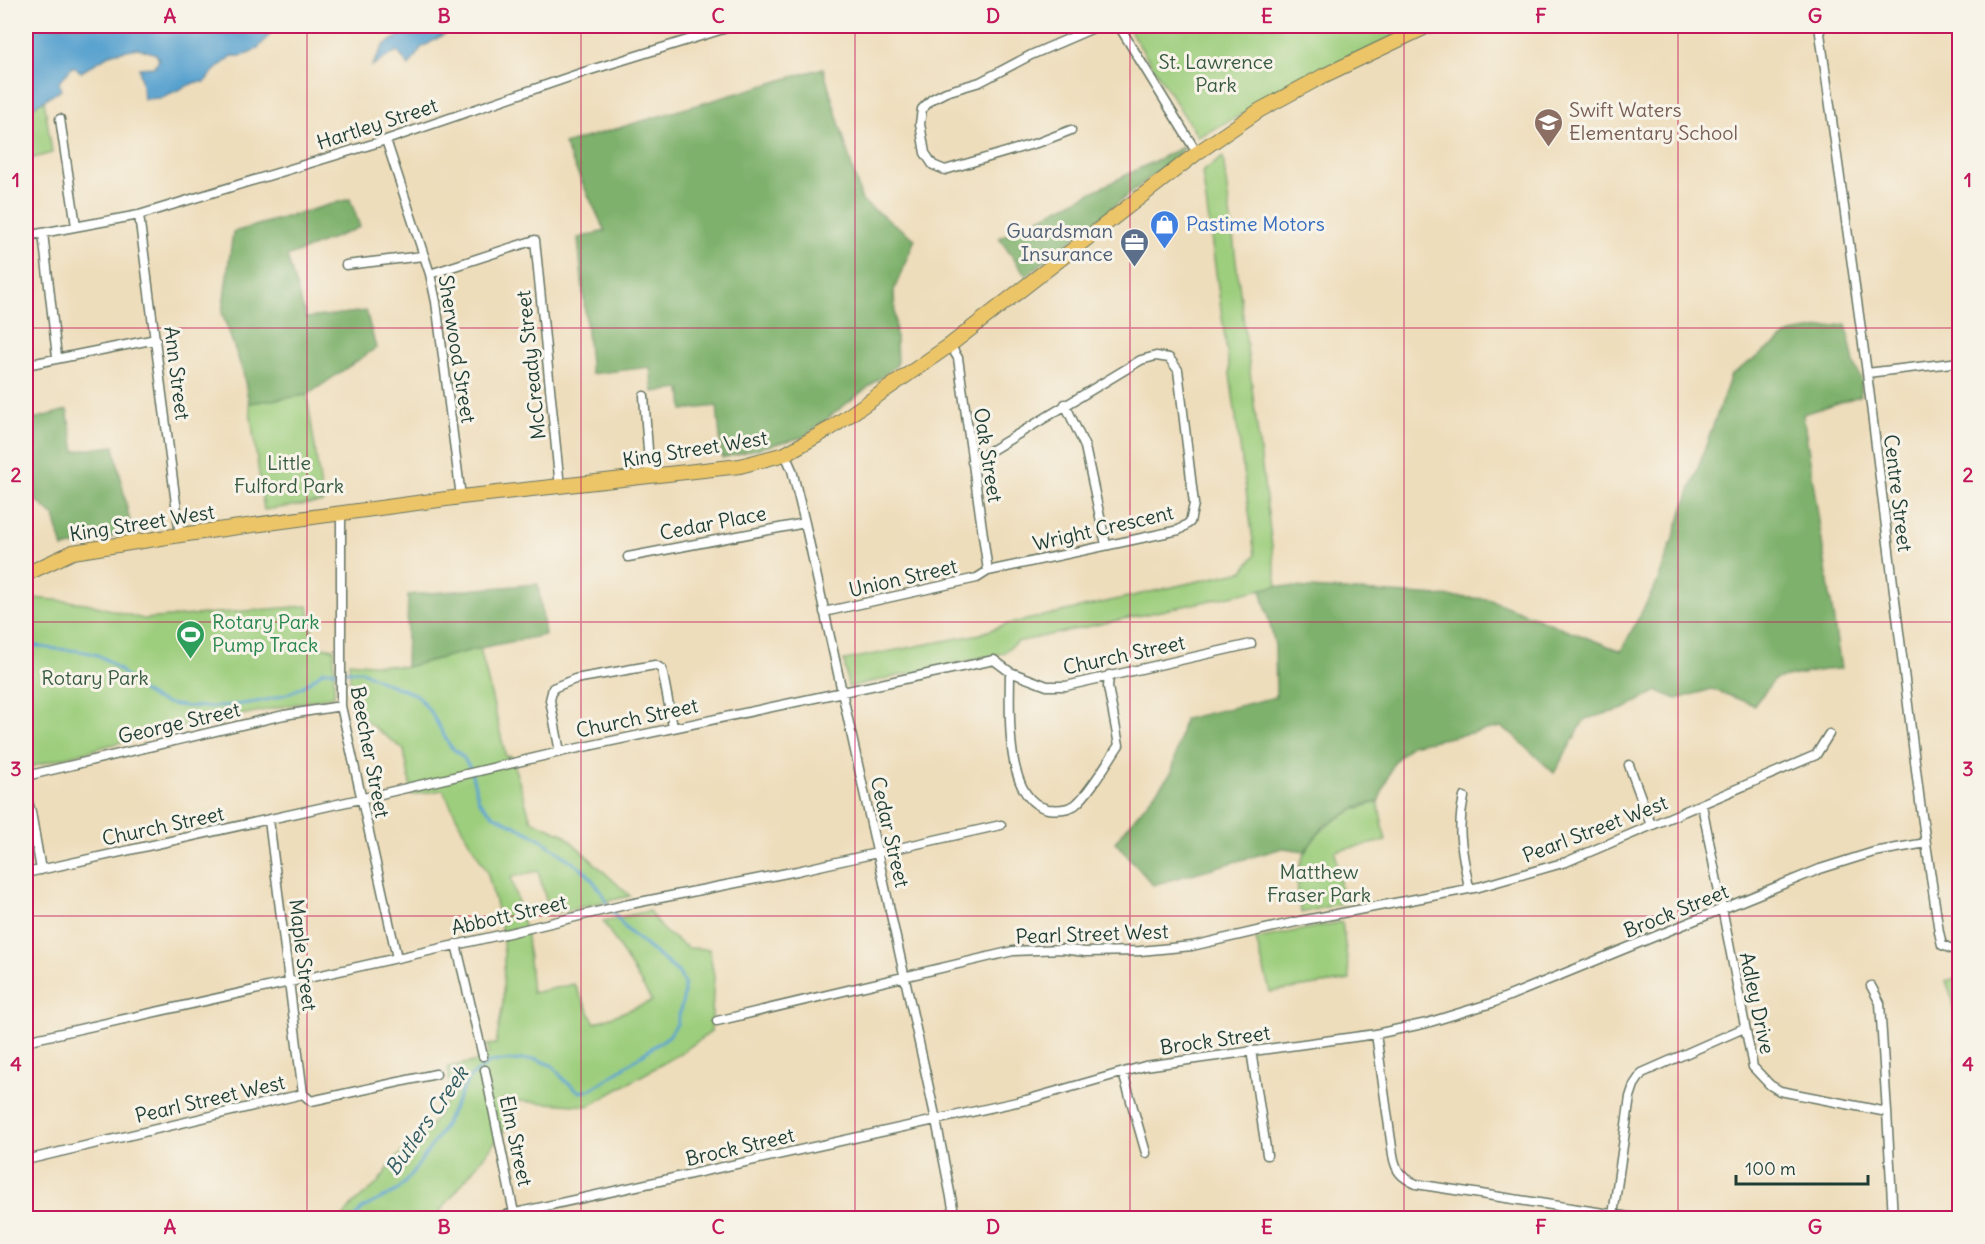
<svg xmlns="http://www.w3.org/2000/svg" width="1985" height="1244" viewBox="0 0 1985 1244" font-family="Delius,sans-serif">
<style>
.green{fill:#9dce7d;stroke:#5e8658;stroke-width:1.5}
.forest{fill:#7eb16c;stroke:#4e7750;stroke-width:1.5}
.water{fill:#58a2cf;stroke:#3c7082;stroke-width:1.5}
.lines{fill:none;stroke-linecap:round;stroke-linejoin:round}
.stream{stroke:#58a2cf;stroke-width:3}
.minor-casing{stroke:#677563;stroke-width:11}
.primary-casing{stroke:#677563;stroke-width:16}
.minor{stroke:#fff;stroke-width:8}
.primary{stroke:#edc569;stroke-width:14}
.grid{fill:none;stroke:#c2185b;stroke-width:1.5;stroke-opacity:0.55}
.labels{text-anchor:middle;stroke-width:6;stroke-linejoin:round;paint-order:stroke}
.park-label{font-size:20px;fill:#385a43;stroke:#f7f3e8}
.education-label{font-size:20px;fill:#785e54;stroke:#f7f3e8;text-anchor:start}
.street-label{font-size:20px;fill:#1f3d34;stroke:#f7f3e8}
.shop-label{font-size:20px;fill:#366cbe;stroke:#f7f3e8;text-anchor:start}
.service-label{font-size:20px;fill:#4e5e75;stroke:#f7f3e8;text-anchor:end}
.leisure-label{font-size:20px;fill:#27864d;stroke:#f7f3e8;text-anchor:start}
.water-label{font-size:21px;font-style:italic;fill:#305b62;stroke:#f7f3e8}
.neatline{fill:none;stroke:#c2185b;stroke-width:2}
.grid-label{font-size:20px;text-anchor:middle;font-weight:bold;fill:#c2185b}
</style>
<rect width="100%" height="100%" fill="#f7f3e8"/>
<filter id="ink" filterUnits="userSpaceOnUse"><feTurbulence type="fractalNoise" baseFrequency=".0167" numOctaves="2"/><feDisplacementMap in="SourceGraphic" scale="12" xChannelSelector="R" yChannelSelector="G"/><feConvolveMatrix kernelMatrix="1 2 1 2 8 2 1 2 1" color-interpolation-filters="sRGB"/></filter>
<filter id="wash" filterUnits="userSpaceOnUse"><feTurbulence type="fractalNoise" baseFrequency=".008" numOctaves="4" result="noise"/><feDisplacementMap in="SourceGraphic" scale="24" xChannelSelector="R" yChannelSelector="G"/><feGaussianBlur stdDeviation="1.35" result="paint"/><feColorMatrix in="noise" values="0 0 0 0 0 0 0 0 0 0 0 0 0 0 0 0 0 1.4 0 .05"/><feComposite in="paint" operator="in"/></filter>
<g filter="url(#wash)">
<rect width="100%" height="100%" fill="#edb"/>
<path class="green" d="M1127,26H1414L1198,137Z
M44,100L52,153L26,160V111Z
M1223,157L1277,586L1017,642L1003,653L848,687L844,660L980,634L1004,625L1243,571L1255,555L1202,172Z
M307,395L323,502L264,510L249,403Z
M26,586L33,598L86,603L143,619L308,606L315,646L334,649V696L154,733L26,768Z
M480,648L506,757L511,756L531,820L563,834L630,896L550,914L538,871L511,877L527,937L532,993L574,984L595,1023L652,1001L603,921L649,911L665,932L688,948L709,949L714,976L711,1032L676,1056L589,1106L503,1100L507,1127L435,1218H342L353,1204L376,1185L396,1158L428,1130L451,1094L448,1067L478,1061L489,1053L487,1045L496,1044L503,1003L504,954L501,925L487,871L466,836L443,790L412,795L404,750L352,710L349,662L406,667Z
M1378,802L1386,841L1335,851L1343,903L1301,913C1300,901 1295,884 1298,872C1307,833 1341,811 1378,802Z
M1342,922L1350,980L1270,992L1256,939Z
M1959,977H1960L1959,1072L1957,1067L1953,1000L1946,981Z"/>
<path class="forest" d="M823,68L862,201L915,239L894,290L897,365L803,437L722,458L717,406L683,410L681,389L653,392L650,367L591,374L578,238L605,231L564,144Z
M1187,145L1177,156L1026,276L999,238Z
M350,199L360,227L287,257L306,318L366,311L376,348L307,395L249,403L243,372L222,313L233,232Z
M1846,324L1854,363L1862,381L1860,396L1803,414L1841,669L1824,670L1775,679L1754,705L1712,689L1677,699L1657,691L1624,709L1585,719L1554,773L1511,733L1501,727L1411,745L1394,762L1378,802L1360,806L1325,825L1305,851L1283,848L1153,885L1115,842L1172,772L1184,719L1276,697L1275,645L1261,589L1277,586L1488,599L1621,651L1658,581L1731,375L1791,333Z
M67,410L75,451L114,446L132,532L63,548L54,516L26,491V421Z
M538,584L545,635L480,648L406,667L408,595Z"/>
<path class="water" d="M26,26H276C263,43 255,58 232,56C221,66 213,69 205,82H196L160,98L144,99L139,68L154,67L159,60L156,54L138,48L112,53L81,72L73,66L59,82L61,90L26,111Z
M415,26H458L421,48L409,66L397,51L372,66L384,45Z"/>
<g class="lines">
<path class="stream" d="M26,642C48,653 74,646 97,655C120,664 132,688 155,699C186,714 263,705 294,691C305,686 314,679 323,671H362L381,681L417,695L432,714L450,746L463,757L470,768L479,801L493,815L539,838L586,872L601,891L609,907L627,930L679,973L684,984V995L677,1024L669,1036L606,1080L589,1090L580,1092L565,1081L553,1066L536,1059L490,1062L469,1078L441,1132L412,1174L398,1190L363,1208L354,1218"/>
</g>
</g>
<g filter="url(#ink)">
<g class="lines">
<defs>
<path id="minor" d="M1119,26L1197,153
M1819,26L1867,373L1920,802L1939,932L1942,945L1960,952
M60,119L76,226
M1071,130L1040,142L945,170L933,165L925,153L920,124L922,109L932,99L946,92L980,82L1031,55L1098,26
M386,140L430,274L436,302L461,497
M139,215L180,535
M43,233L57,357
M26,236L139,215L386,140L581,73L733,26
M346,265L423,256
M430,274L535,240L560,487
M950,345L958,358L988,571
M26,365L156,339
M1867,373L1960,362
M644,396L650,477
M1065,404L1085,447L1106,545
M785,454L792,470L805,523L936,1120L955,1218
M341,514V706L397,958
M628,557L805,523
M824,612L977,578L988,571L1179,530L1190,522L1194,504L1178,370L1169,358L1156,356L1141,360L972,462
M1010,672C1010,707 1003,800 1048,809C1057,810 1067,810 1075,805C1089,794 1108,761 1119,745L1108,687L1109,675
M560,752L550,700L553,688L575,679L655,665L662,669L673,727
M1629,765L1651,825
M26,776L284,715L341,706
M26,795L31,812L41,870
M1464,797C1456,832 1463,854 1469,888
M1702,805L1753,1067L1770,1085L1780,1091L1887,1112L1893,1218
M269,820L303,1094
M26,873L351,801L560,752L994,660L1010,672L1047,686H1066L1251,644
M456,944L483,1056
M1871,986L1880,1003L1887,1112
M717,1021L1013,951L1062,949L1085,952L1140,951L1192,946L1300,921L1479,887L1566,862L1816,755L1829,734
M1376,1034L1393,1155C1396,1172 1401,1177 1416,1184L1636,1218
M26,1041L509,933L625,905L797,871L1001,825
M1251,1050L1267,1155
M485,1070L515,1218
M1123,1073L1146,1153
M303,1094L311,1101L436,1074
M26,1160L303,1094
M26,1210L27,1218
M1613,1215L1630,1097L1634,1085L1642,1073L1744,1028
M492,1218L1026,1100L1145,1066L1376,1034L1427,1023L1492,1003L1820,869L1874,852L1926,843"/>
<path id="primary" d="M26,574L73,552L180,535L461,497L740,466L785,454L831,428L950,345L1197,153L1260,110L1323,76L1428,26"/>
</defs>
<use href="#minor" class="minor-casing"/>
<use href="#primary" class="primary-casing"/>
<use href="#minor" class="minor"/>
<use href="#primary" class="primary"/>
</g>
</g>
<path class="grid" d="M307,26V1218M581,26V1218M855,26V1218M1130,26V1218M1404,26V1218M1678,26V1218M26,328H1960M26,622H1960M26,916H1960"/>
<defs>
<symbol id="school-pin" viewBox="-11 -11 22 30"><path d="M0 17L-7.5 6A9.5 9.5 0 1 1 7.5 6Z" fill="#8d6e63" stroke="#f7f3e8"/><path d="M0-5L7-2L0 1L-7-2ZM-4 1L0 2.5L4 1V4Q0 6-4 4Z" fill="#fff"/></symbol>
<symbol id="shop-pin" viewBox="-11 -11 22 30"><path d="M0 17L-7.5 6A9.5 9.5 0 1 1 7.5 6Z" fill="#3f7fe0" stroke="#f7f3e8"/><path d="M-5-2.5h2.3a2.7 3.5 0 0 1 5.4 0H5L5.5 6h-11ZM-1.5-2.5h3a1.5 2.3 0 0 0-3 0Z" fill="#fff"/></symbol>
<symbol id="office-pin" viewBox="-11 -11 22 30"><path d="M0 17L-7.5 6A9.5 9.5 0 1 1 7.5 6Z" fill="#5c6f8a" stroke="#f7f3e8"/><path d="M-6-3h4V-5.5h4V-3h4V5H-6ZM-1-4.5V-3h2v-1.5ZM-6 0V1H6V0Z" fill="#fff"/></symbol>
<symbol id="stadium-pin" viewBox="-11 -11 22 30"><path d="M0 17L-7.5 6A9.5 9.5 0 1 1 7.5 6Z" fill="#2e9e5b" stroke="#f7f3e8"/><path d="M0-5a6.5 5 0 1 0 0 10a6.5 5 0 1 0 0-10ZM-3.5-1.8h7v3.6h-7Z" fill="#fff"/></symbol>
</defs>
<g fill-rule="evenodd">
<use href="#school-pin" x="1532" y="106" width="33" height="45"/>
<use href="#shop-pin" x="1148" y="208" width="33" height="45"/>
<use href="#office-pin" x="1118" y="226" width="33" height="45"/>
<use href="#stadium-pin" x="174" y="618" width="33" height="45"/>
</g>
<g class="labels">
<g class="park-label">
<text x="1216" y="69">St. Lawrence<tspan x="1216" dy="23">Park</tspan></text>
<text x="289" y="470">Little<tspan x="289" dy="23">Fulford Park</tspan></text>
<text x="95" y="685">Rotary Park</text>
<text x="1319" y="879">Matthew<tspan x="1319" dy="23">Fraser Park</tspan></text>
</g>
<g class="education-label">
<text x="1569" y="117">Swift Waters<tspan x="1569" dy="23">Elementary School</tspan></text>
</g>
<g class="street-label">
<text transform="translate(377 124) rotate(-18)" y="7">Hartley Street</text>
<text transform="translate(457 349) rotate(81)" y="7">Sherwood Street</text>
<text transform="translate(531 365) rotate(-96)" y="7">McCready Street</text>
<text transform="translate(177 373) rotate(83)" y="7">Ann Street</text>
<text transform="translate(695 449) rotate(-9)" y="7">King Street West</text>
<text transform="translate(988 455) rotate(81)" y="7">Oak Street</text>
<text transform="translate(1898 493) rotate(83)" y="7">Centre Street</text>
<text transform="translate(142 523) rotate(-9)" y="7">King Street West</text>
<text transform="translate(713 523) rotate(-11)" y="7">Cedar Place</text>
<text transform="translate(1103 528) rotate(-13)" y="7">Wright Crescent</text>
<text transform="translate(903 578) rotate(-13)" y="7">Union Street</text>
<text transform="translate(1124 655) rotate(-12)" y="7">Church Street</text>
<text transform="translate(637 718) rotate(-12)" y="7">Church Street</text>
<text transform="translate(179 723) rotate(-13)" y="7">George Street</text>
<text transform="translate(370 752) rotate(79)" y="7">Beecher Street</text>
<text transform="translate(163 826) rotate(-12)" y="7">Church Street</text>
<text transform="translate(1595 829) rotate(-21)" y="7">Pearl Street West</text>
<text transform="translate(890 832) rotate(77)" y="7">Cedar Street</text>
<text transform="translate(1676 911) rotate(-22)" y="7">Brock Street</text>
<text transform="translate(509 915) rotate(-13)" y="7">Abbott Street</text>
<text transform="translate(1092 934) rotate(-2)" y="7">Pearl Street West</text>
<text transform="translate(303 955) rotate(83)" y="7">Maple Street</text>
<text transform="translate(1757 1003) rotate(78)" y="7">Adley Drive</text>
<text transform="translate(1215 1040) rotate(-8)" y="7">Brock Street</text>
<text transform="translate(210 1099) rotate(-13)" y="7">Pearl Street West</text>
<text transform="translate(516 1141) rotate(78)" y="7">Elm Street</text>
<text transform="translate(740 1147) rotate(-13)" y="7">Brock Street</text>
</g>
<g class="shop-label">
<text x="1186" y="231">Pastime Motors</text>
</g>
<g class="service-label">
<text x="1113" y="238">Guardsman<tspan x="1113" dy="23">Insurance</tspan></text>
</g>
<g class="leisure-label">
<text x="212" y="629">Rotary Park<tspan x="212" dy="23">Pump Track</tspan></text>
</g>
<g class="water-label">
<text transform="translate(427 1121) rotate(-55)" y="7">Butlers Creek</text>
</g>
</g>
<rect width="1985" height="1244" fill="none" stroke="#f7f3e8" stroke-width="66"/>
<path d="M1736 1175v9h132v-9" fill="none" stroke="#1f3d34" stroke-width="3"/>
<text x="1745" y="1175" font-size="18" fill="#1f3d34" stroke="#f7f3e8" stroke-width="4.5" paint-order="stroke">100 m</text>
<rect x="33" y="33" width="1919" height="1178" class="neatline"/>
<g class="grid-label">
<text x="170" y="23">A</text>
<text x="444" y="23">B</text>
<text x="718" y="23">C</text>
<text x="993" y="23">D</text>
<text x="1267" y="23">E</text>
<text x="1541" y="23">F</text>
<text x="1815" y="23">G</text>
<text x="16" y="187">1</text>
<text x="1968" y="187">1</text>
<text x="16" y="482">2</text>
<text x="1968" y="482">2</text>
<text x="16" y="776">3</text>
<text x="1968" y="776">3</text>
<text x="16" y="1071">4</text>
<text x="1968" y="1071">4</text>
<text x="170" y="1234">A</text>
<text x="444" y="1234">B</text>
<text x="718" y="1234">C</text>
<text x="993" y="1234">D</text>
<text x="1267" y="1234">E</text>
<text x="1541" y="1234">F</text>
<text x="1815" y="1234">G</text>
</g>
</svg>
